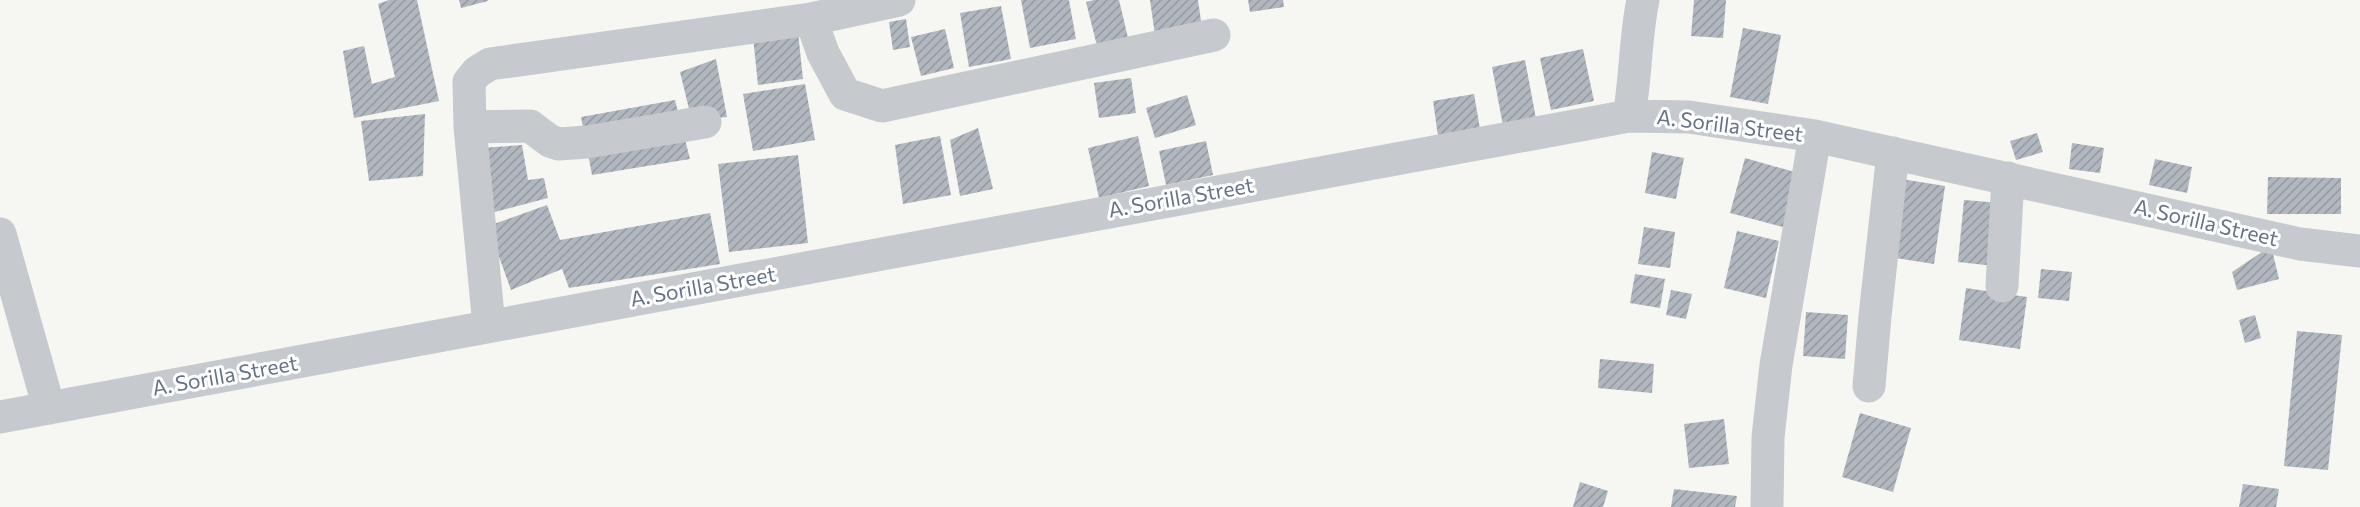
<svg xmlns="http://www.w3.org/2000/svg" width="2360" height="507" viewBox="0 0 2360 507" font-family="Commissioner,sans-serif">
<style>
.building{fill:url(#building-hatch)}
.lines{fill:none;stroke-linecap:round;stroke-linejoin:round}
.minor{stroke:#c6c9cd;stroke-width:33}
.labels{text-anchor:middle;stroke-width:6;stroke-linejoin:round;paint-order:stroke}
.street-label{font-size:21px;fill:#647386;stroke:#fff}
</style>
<defs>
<pattern id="building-hatch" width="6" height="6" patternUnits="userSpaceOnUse" patternTransform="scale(1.5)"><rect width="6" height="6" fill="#b1b7be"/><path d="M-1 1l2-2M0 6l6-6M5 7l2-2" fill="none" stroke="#9499a0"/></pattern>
</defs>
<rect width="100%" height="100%" fill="#f6f7f3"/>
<path class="building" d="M389,0H417L439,101L354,118L343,51L364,46L372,84L395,77L378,4Z
M459,0H488V1L461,8Z
M1021,0H1069L1076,39L1030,48Z
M1094,0H1119L1129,42L1098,50L1086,2Z
M1150,0H1198L1202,28L1155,35Z
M1248,0H1283L1284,7L1250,12Z
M1694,0H1726L1723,38L1691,36Z
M1001,6L1011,59L969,67L960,13Z
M906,19L910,47L893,50L889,22Z
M1743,28L1781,35L1768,104L1730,97Z
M945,29L954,68L921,76L911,37Z
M798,32L803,79L758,85L753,37Z
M1583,49L1594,101L1551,110L1540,58Z
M716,59L727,117L692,121L680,72Z
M1525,60L1537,124L1504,131L1492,67Z
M1131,78L1136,113L1099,118L1094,83Z
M805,84L815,140L753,151L743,94Z
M1474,94L1480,129L1438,136L1433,101Z
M1187,95L1196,125L1155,138L1146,108Z
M675,100L690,159L592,175L581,117Z
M425,114L423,176L369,181L361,121Z
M978,128L993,189L960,196L950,140Z
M2037,133L2043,152L2016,160L2010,141Z
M940,136L951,195L903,204L895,145Z
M1138,136L1149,186L1099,198L1088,148Z
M1206,141L1213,175L1166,185L1159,151Z
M2072,143L2104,148L2100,173L2069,169Z
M522,145L528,180L544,178L548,198L487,214L481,148Z
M1652,152L1684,158L1676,199L1645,193Z
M798,155L808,243L729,252L718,164Z
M1745,158L1798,173L1783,227L1730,213Z
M2155,159L2192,167L2187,193L2149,185Z
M2268,177L2341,178V214H2267Z
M1895,178L1945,186L1934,264L1883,256Z
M1964,200L2001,203L1995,266L1958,262Z
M547,205L560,240L710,213L720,264L569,288L562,269L511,290L488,226Z
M1644,227L1675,232L1670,268L1638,264Z
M1737,231L1779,241L1766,298L1724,288Z
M2271,246L2279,279L2237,290L2232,272Z
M2041,269L2072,272L2069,301L2038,298Z
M1635,274L1665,279L1660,308L1630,303Z
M1966,288L2027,297L2020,349L1959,340Z
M1671,290L1692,294L1686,319L1666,315Z
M1806,312L1848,315L1845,359L1803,356Z
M2255,315L2261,338L2245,343L2239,320Z
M2297,331L2342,335L2328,470L2284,466Z
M1600,359L1654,364L1652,393L1598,388Z
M1860,413L1911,428L1893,492L1842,477Z
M1724,419L1729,464L1689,468L1684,424Z
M1580,482L1608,491L1603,507H1573Z
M2243,484L2279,489L2276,507H2239Z
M1674,489L1737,496L1735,507H1671Z"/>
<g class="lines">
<path class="minor" d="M811,19L823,53L845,94L882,106L1214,35
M1629,116C1636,77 1635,38 1643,0
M470,127L530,126L550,141L559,144L587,142L705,122
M0,234L49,408
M2002,286L2008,178
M489,326L470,127L469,82L477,72L490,64L811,19L899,0
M1869,386L1875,316L1893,153
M0,417L1629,116L1689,117L1815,136L2300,244L2360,251
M1767,507L1768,437L1776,365L1815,136"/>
</g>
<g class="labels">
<g class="street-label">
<text transform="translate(1730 126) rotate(7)" y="7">A. Sorilla Street</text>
<text transform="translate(1181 198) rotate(-10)" y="7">A. Sorilla Street</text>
<text transform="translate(2206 223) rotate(13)" y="7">A. Sorilla Street</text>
<text transform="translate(703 287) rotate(-10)" y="7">A. Sorilla Street</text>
<text transform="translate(225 376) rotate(-10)" y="7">A. Sorilla Street</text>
</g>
</g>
</svg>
